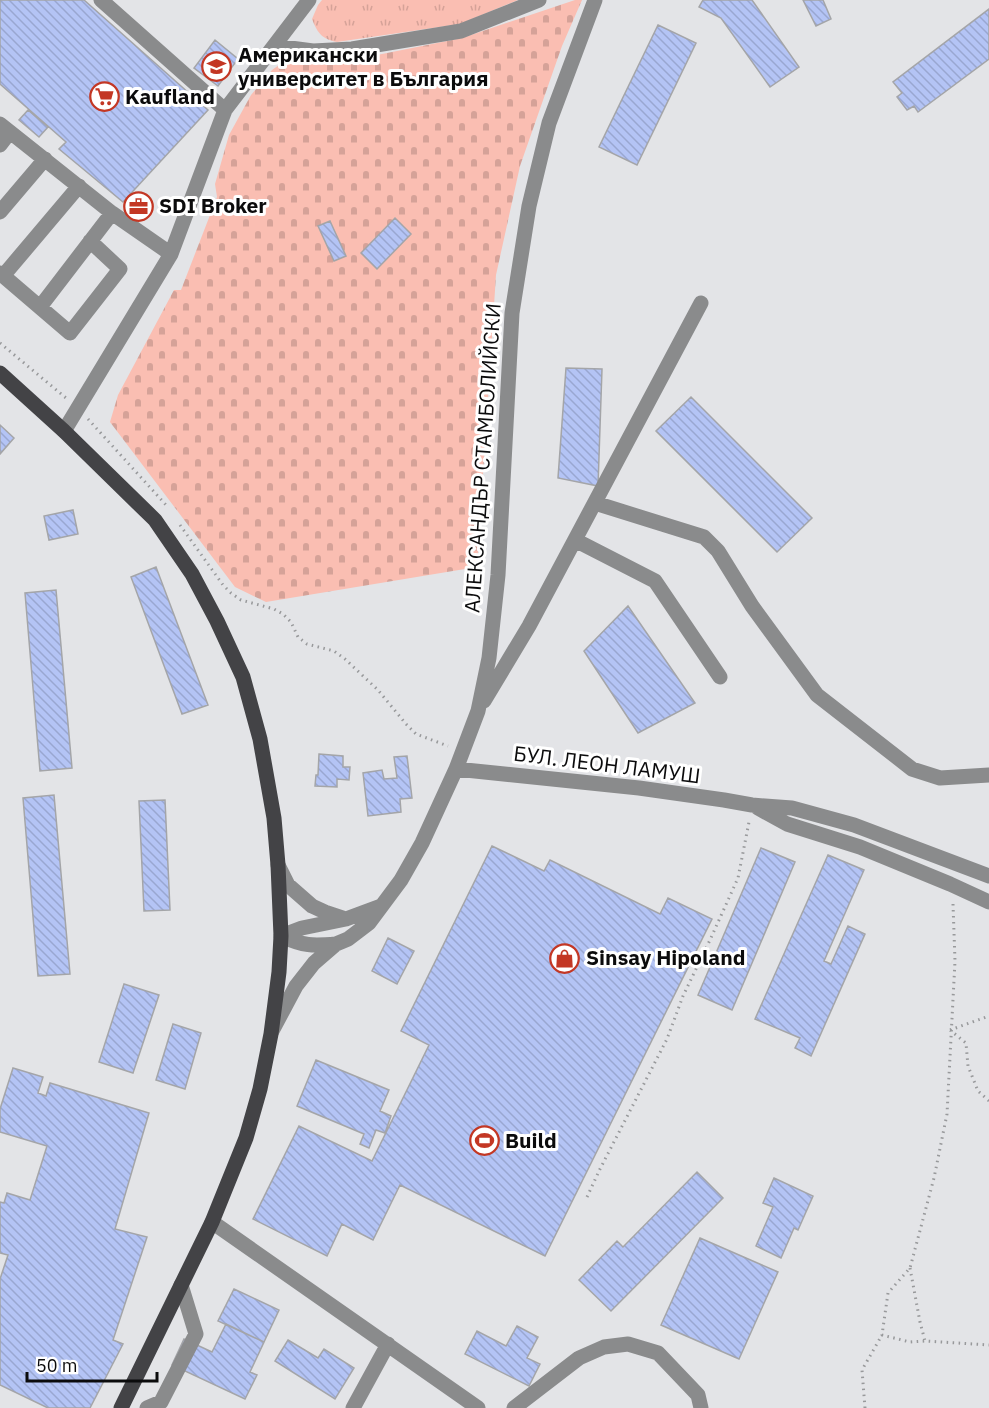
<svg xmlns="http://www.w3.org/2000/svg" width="989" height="1408" viewBox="0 0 989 1408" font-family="'IBM Plex Sans',sans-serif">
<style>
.grass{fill:url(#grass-tufts)}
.cemetery{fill:url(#cemetery-stones)}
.building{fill:url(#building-back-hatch);stroke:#a4a5a8;stroke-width:1.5}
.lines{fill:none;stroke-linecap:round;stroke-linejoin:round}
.path{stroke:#98999b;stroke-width:3;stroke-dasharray:1.5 4.5;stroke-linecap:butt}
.minor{stroke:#8a8b8c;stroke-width:15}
.major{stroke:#434346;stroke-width:15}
.labels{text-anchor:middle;stroke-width:6;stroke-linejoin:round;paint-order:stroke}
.poi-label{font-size:21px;font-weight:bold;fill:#0b0b0c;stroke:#fff;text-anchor:start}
.street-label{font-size:21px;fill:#0b0b0c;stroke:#fff}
</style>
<defs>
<pattern id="grass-tufts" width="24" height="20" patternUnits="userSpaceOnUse" patternTransform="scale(1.5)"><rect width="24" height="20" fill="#fabeb2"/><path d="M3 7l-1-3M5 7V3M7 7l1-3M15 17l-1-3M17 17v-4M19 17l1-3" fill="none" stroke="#d5a298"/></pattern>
<pattern id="cemetery-stones" width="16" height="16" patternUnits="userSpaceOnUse" patternTransform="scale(1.5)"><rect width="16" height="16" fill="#fabeb2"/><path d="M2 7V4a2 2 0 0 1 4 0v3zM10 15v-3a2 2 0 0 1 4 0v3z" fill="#d5a298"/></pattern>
<pattern id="building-back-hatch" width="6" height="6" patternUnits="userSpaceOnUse" patternTransform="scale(1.5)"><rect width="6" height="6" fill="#b4c4f5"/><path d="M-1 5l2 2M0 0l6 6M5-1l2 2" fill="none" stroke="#99a7d1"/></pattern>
</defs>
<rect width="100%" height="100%" fill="#e3e4e7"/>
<path class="grass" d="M322,0H518L460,24L337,42C322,39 318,34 312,19L318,5Z"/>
<path class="cemetery" d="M575,0H582L562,46L520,166L496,275L477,567L266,602L235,587L110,422L118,395L174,290H181L217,197L215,184L229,135L251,95L272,70L286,60L362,58L462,38Z"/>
<path class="building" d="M0,0H84L208,110L123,202L59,149L66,142L0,84Z
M703,0H752L799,67L770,87L721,18L699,7Z
M803,0H823L831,19L816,26Z
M989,9V59L918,112L914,106L907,110L897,97L902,93L893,82Z
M658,25L696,43L637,165L599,147Z
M215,40L238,59L218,86L194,68Z
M28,110L48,127L39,137L19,120Z
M133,199L143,206L139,212L129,205Z
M395,218L411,234L377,269L361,253Z
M330,221L346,256L334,261L318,226Z
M566,368L602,369L598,486L558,478Z
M691,397L812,518L777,552L656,431Z
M0,425L14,438L0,454Z
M73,510L78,534L49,540L44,516Z
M156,567L208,705L182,714L131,577Z
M56,590L72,768L40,771L25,593Z
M628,606L695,703L638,733L584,651Z
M319,754L343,756V767H350L349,780L337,779V787L315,786L316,775H318Z
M407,756L412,798L400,799L401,812L368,816L363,773L382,770L384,779L397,778L394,757Z
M54,795L70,974L38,976L23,798Z
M165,800L170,910L144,911L139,801Z
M492,846L544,871L550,860L660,914L668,898L712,919L545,1256L400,1185L373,1240L342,1224L327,1256L253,1219L299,1126L372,1161L429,1045L401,1031Z
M761,848L795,862L732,1010L698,995Z
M828,855L864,870L824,961L831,964L848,926L865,934L811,1056L795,1048L800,1038L755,1019Z
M388,938L414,951L397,984L372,971Z
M124,984L159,995L133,1073L99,1062Z
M173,1024L201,1033L185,1089L156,1080Z
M316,1060L389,1090L380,1111L391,1116L385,1133L376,1130L369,1148L360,1144L364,1134L297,1106Z
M13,1068L43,1077L38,1093L46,1096L50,1083L149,1113L115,1229L147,1237L113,1340L123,1344L90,1408H48L0,1385V1279L8,1255L0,1253V1202L4,1203L7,1193L30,1200L47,1146L0,1132V1109Z
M697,1172L723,1198L611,1311L579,1280L617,1241L623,1247Z
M774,1178L813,1196L798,1230L794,1228L781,1258L756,1246L773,1207L763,1203Z
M700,1238L778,1272L739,1359L661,1325Z
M234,1289L279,1310L264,1342L218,1321Z
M226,1324L264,1342L250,1372L257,1375L245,1399L172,1365L184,1339L212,1352Z
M517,1326L538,1337L527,1358L540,1364L529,1386L465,1354L477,1331L506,1346Z
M288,1340L318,1358L324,1349L354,1368L335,1399L275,1361Z"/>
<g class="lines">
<path class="path" d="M0,343L66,398
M88,419L166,505
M180,525L223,585L231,593L241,600L274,609L283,614L291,622L298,637L307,644L334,651L345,659L378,690L406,724L416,734L448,746
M953,904L955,961L947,1114L934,1178L910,1268L888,1293L882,1335L910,1342L925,1341L989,1345
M950,1030L966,1043L968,1066L978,1091L989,1101
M950,1030L989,1016
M587,1197L600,1169L667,1039L683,996L710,940L738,878L749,822
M910,1268L920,1322L925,1341
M865,1408L862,1370L882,1335"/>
<path class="minor" d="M101,0L225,110
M275,46L313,51L352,49L461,31L539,0
M0,124L112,213L171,254
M0,145L10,132
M0,212L45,159
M0,273L70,333L120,269L90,241
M3,276L79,186
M40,307L112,213
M64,431L171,254L225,110L309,0
M595,503L704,537L718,551L752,606L817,695L912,769L940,778L989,775
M575,540L655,581L720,677
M484,701L529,626L701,303
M456,769L639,788L724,800L752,805L792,808L854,825L989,876
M758,808L787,824L860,847L950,884L989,902
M278,865L288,885L312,906L325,912L343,918
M281,936L302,928L346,919L381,906
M281,936C304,946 312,946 336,944
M272,1031L296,986L314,963L336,944L348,939L369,923L401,880L422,843L456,769L478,711L489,658L498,575L512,313L529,206L549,123L595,0
M212,1222L478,1408
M147,1408L161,1402L196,1334L181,1285
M353,1408L388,1344
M514,1408L579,1358L604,1347L628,1344L658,1353L698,1395L701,1408"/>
<path class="major" d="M0,373L64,431L155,520L192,574L217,621L243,677L260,739L274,818L278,865L281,936L279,972L271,1034L260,1089L246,1138L212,1222L121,1408"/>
</g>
<defs>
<symbol id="university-ring" viewBox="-11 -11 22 22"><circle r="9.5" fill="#fff" stroke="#c33724" stroke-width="1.5"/><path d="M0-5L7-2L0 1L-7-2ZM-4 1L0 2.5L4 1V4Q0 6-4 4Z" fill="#c33724"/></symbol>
<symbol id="supermarket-ring" viewBox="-11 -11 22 22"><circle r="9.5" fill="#fff" stroke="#c33724" stroke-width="1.5"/><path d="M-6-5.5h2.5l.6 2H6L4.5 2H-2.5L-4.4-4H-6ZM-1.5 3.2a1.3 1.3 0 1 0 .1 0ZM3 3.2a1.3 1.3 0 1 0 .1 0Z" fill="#c33724"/></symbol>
<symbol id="office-ring" viewBox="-11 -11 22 22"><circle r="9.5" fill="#fff" stroke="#c33724" stroke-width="1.5"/><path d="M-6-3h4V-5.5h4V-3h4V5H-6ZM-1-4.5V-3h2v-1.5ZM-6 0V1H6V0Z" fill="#c33724"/></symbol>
<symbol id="shop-ring" viewBox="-11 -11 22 22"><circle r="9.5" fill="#fff" stroke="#c33724" stroke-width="1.5"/><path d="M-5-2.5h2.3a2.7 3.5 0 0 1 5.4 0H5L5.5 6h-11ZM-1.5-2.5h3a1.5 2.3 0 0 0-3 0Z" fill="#c33724"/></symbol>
<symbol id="stadium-ring" viewBox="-11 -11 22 22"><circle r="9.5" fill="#fff" stroke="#c33724" stroke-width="1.5"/><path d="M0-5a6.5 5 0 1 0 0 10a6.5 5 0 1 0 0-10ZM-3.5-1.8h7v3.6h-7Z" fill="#c33724"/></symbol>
</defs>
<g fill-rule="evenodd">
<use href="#university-ring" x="200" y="50" width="33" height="33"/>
<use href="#supermarket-ring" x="88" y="80" width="33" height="33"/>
<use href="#office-ring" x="122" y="190" width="33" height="33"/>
<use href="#shop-ring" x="548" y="942" width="33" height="33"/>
<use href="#stadium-ring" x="468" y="1124" width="33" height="33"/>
</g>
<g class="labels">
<g class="poi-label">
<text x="238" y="62">Американски<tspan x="238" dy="24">университет в България</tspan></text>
<text x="125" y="104">Kaufland</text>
<text x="159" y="213">SDI Broker</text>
<text x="586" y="965">Sinsay Hipoland</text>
<text x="505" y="1148">Build</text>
</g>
<g class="street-label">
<text transform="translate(483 458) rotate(-86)" y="7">АЛЕКСАНДЪР СТАМБОЛИЙСКИ</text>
<text transform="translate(607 765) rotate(7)" y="7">БУЛ. ЛЕОН ЛАМУШ</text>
</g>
</g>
<path d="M27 1372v9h130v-9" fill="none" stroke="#0b0b0c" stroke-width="3"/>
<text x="36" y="1372" font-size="18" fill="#0b0b0c" stroke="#ffffff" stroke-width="4.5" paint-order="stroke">50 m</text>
</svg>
